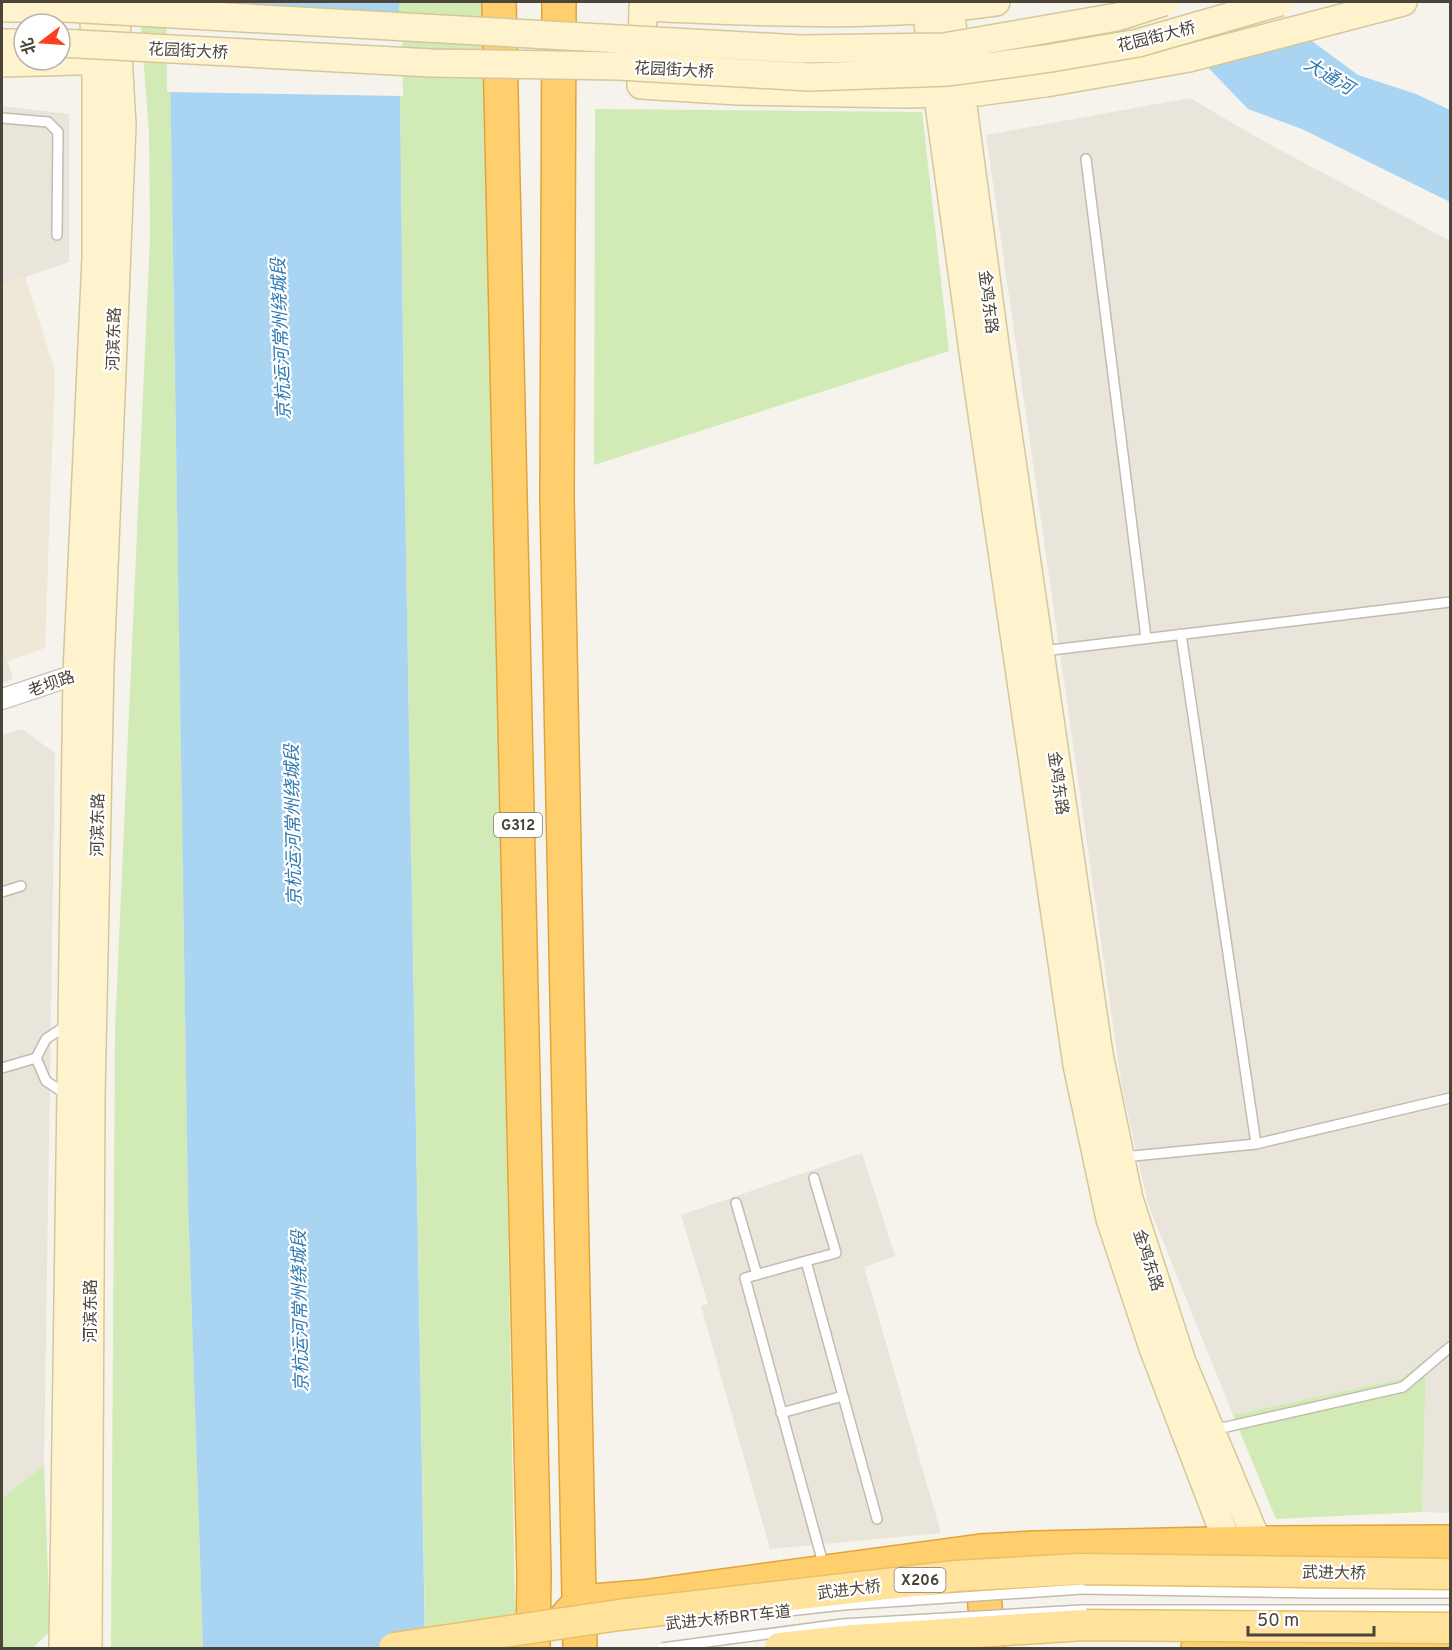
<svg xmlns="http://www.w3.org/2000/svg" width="1452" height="1650" viewBox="0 0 1452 1650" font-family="Overpass,'Noto Sans SC',sans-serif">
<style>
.residential{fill:#eae5da}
.education{fill:#efe8d6}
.green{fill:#d2eab5}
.water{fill:#a9d4f2}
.pier{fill:#f6f3ec}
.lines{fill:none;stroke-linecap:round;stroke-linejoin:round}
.lane-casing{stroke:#c2bbae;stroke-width:12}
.street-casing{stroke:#c2bbae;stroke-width:22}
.secondary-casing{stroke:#d6c79b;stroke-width:30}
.highway-casing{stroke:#e0a43c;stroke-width:36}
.lane{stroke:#fff;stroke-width:9}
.street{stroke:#fff;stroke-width:20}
.secondary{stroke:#fff3cd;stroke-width:27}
.highway{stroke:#ffcf6e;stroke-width:33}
.lane-bridge-casing{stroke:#c2bbae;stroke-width:12;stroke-linecap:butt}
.secondary-bridge-casing{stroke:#d6c79b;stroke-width:30;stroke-linecap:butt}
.primary-bridge-casing{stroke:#e6c16a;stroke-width:33;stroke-linecap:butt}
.lane-bridge{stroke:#fff;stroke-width:9}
.secondary-bridge{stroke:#fff3cd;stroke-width:27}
.primary-bridge{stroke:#ffe39c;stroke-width:30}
.labels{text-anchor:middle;stroke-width:4.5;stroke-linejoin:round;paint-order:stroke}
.shield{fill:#fff;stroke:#817c74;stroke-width:1.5}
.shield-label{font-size:15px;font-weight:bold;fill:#4b4439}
.street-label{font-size:16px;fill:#4b4439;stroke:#fff}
.water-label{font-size:18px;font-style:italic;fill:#2e7ab2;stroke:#fff}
</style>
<rect width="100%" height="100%" fill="#f6f3ec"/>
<path class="residential" d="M1190,98L1258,138L1450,241V1513L1422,1512L1426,1360L1400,1379L1233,1415L1148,1204L1122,1088L986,135Z
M2,106L69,114V262L2,285Z
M2,642L13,679L2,683Z
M22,729L55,753L44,1465L2,1498V735Z
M862,1153L895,1256L864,1267L941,1533L770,1549L701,1306L708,1304L681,1215Z"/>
<path class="education" d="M25,277L55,370L45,648L8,661L2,642V285Z"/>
<path class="green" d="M139,2H169L188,1201L203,1648H111L115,1031L150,236L149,133Z
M399,2H482L488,109L515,1615L425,1630L404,439Z
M595,109L922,112L949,351L594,465Z
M1426,1359L1422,1512L1276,1519L1233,1415L1400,1379Z
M44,1465L50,1631L33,1648H2V1498Z"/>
<path class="water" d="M169,2H399L404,439L425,1648H203L188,1201Z
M1259,2L1358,75L1416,94L1450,110V202L1302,129L1248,109L1172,30Z"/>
<path class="pier" d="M1116,2H1264L1303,31L1194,57L1170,32L1117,4Z
M166,7L402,14L403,96L167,92Z"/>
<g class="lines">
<defs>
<path id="lane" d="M2,118L48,122L58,132L57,235
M1086,159L1146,638
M1181,634L1256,1144
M1043,651L1450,602
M2,892L21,886
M67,1025L46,1039L36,1058L46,1081L67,1095
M2,1068L36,1058
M1123,1157L1256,1144L1450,1098
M736,1203L757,1275
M806,1261L836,1253L814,1178
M843,1396L877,1519
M781,1413L843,1396L806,1261L745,1278L824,1567
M1213,1430L1403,1387L1450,1347
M1082,1589L1320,1593H1450
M1082,1610H1450"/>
<path id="street" d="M2,699L89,670"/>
<path id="secondary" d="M925,2L974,359L1077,1065L1110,1219L1153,1348L1228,1544
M949,2L996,352L1099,1054L1129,1199L1182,1362L1258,1543
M996,2C879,19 761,12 643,7L641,85L738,91L905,94L978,92L1046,83L1189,58L1403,2
M2,43H24
M2,63L114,60
M63,1648L77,674L96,258V60L93,2
M88,1648L91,1097L100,666L122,125L115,2"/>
<path id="highway" d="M499,2L534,1574L533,1648
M559,2L557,499L580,1648
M981,1551L988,1648
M565,1619L580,1602L642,1597L981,1551L1034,1548L1258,1543L1450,1542
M1198,1648L1450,1641"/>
</defs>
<use href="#lane" class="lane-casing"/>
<use href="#street" class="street-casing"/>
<use href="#secondary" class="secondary-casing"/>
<use href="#highway" class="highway-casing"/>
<use href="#lane" class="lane"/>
<use href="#street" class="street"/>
<use href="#secondary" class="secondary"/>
<use href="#highway" class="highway"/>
<defs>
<path id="lane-bridge" d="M753,1615L843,1605L1082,1589
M662,1648L842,1624L1082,1610"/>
<path id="secondary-bridge" d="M2,8H66L800,49L944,47L1117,17L1164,2
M60,43L431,63L619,66L809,77L949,72L1051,58L1138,43L1280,2"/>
<path id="primary-bridge" d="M394,1648L619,1615L956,1576L1080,1569L1450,1574
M780,1648L854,1640L1083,1625L1449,1628"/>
</defs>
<use href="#lane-bridge" class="lane-bridge-casing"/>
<use href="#secondary-bridge" class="secondary-bridge-casing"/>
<use href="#primary-bridge" class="primary-bridge-casing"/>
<use href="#lane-bridge" class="lane-bridge"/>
<use href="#secondary-bridge" class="secondary-bridge"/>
<use href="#primary-bridge" class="primary-bridge"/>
</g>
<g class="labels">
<g class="shield">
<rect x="494" y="813" width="48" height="24" rx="4.5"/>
<rect x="894.5" y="1568" width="51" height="24" rx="4.5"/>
</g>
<g class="shield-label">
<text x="518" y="830">G312</text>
<text x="920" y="1585">X206</text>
</g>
<g class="street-label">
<text transform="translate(1156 36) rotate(-14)" y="6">花园街大桥</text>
<text transform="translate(188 50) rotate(3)" y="6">花园街大桥</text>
<text transform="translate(674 69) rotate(3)" y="6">花园街大桥</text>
<text transform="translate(989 302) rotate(83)" y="6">金鸡东路</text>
<text transform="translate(113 339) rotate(-88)" y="6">河滨东路</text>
<text transform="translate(51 683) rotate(-19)" y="6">老坝路</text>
<text transform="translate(1059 783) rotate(82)" y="6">金鸡东路</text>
<text transform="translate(97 825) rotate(-89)" y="6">河滨东路</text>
<text transform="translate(1149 1260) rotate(72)" y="6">金鸡东路</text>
<text transform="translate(90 1311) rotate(-90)" y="6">河滨东路</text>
<text transform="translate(1334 1572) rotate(1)" y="6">武进大桥</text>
<text transform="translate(849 1589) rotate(-7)" y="6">武进大桥</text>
<text transform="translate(728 1617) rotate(-6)" y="6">武进大桥BRT车道</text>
</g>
<g class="water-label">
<text transform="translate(1329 76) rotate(31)" y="6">大通河</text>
<text transform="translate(281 339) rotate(-92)" y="6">京杭运河常州绕城段</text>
<text transform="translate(293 825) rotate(-91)" y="6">京杭运河常州绕城段</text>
<text transform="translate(300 1311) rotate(-91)" y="6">京杭运河常州绕城段</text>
</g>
</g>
<rect width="1452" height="1650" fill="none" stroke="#4b4439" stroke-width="6"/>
<g transform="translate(42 42) rotate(253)"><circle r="28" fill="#ffffff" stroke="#b7b4b0" stroke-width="1.5"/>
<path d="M0-4.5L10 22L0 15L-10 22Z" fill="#fc3f1d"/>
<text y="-9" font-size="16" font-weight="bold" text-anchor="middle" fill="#4b4439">北</text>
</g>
<path d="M1248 1626v9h126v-9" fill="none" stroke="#4b4439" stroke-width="3"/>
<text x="1257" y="1626" font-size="18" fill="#4b4439" stroke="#ffffff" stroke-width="4.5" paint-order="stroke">50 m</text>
</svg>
